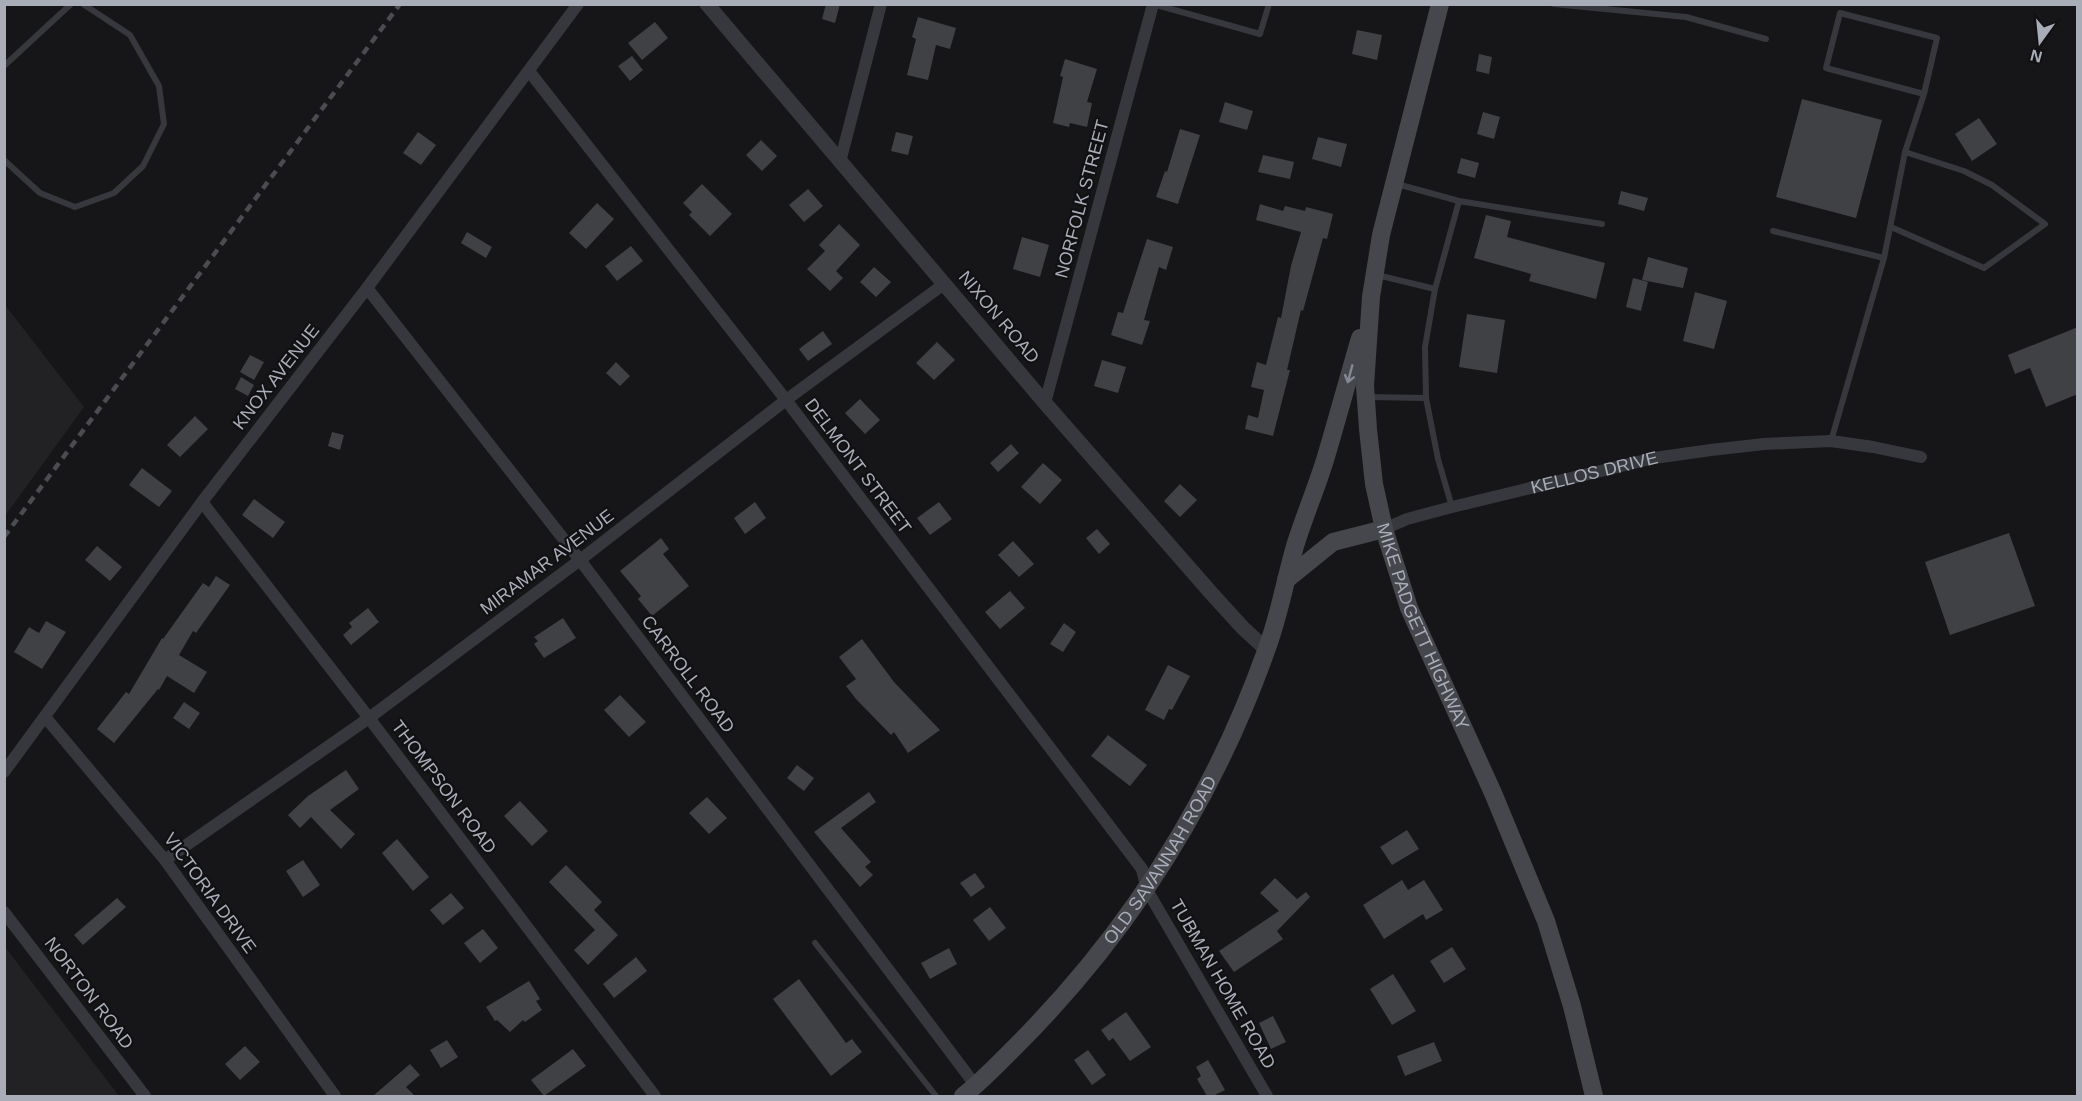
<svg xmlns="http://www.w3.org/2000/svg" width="2082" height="1101" viewBox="0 0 2082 1101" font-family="Arial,sans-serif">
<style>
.built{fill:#222225}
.building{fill:#404145}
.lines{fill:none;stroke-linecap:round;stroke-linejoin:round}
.service{stroke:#37383d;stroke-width:6}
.minor{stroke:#37383d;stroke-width:12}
.tertiary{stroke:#37383d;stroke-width:15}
.secondary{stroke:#45474d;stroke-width:18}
.rail{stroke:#4a4c52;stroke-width:4.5;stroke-dasharray:8 6;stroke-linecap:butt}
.oneway{stroke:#858993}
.labels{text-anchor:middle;stroke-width:4.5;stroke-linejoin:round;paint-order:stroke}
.street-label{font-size:18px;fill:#a8adb8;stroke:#111113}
</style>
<rect width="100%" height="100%" fill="#161618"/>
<path class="built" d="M5,305L84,407L5,516Z
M5,947L119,1096H5Z"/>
<path class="building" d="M826,4H840L835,23L822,19Z
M918,17L956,28L950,49L936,45L928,80L907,75L916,39L912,37Z
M655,22L668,38L642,60L628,43Z
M1357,30L1382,35L1377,60L1352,54Z
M1479,54L1492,57L1489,74L1476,71Z
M632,56L643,70L630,81L618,66Z
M1065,59L1097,69L1087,102L1092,103L1087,127L1070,123L1069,127L1053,123L1063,77L1060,76Z
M1802,99L1882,120L1856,218L1776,197Z
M1225,102L1253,111L1247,130L1219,122Z
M1483,112L1500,117L1494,139L1477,134Z
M1979,118L1997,144L1972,161L1955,134Z
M1180,129L1200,135L1178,204L1156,197L1165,171L1167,172Z
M418,132L436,145L421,165L403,153Z
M896,132L913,136L908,155L891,151Z
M1318,137L1347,144L1341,167L1312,159Z
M761,140L777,156L762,171L746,155Z
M1263,155L1294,162L1290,179L1258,172Z
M1461,158L1479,163L1475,178L1457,173Z
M702,184L732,214L710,236L689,215L692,212L683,203Z
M808,189L823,206L804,222L789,205Z
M1621,191L1648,198L1644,211L1618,204Z
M597,203L614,219L586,249L569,233Z
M1260,204L1283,211L1285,206L1305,211L1306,207L1333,214L1327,239L1323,238L1303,311L1301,310L1287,370H1290L1273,436L1245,429L1248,415L1258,418L1264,390L1251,387L1257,362L1266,365L1278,317L1281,318L1291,266L1301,232L1256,220Z
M1486,215L1511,221L1507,237L1605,263L1596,299L1529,281L1531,274L1474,258Z
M839,224L860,245L836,271L843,278L830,291L807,269L825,251L819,245Z
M467,232L492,247L486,258L461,243Z
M1022,237L1049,245L1040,277L1013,269Z
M1147,239L1173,247L1166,270L1159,267L1144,320L1150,321L1142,345L1111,335L1118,312L1123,313Z
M631,246L643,261L617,281L605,266Z
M1648,257L1688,268L1683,288L1642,280Z
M874,267L891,282L876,297L860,282Z
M1633,278L1648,282L1641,311L1626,307Z
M1695,292L1727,301L1714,349L1683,341Z
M1467,314L1505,320L1497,373L1459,367Z
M2078,327V394L2046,407L2030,368L2015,374L2008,355Z
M823,331L832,344L808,361L799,349Z
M937,342L955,360L934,380L916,363Z
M250,355L264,362L254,380L240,372Z
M1102,360L1126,367L1118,393L1094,386Z
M616,362L630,376L620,386L606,373Z
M241,377L254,385L248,396L235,389Z
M860,399L880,420L865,434L845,413Z
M195,416L208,429L180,457L167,445Z
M332,432L344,435L340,450L328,446Z
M1011,444L1019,453L998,472L990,463Z
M1043,463L1062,480L1040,504L1021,487Z
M142,468L172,491L159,507L129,485Z
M1180,484L1197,500L1180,517L1164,501Z
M254,499L285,522L273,538L242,515Z
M755,502L766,518L745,534L734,518Z
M939,502L952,519L930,535L917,518Z
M1097,529L1110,544L1099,554L1086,538Z
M2009,533L2035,606L1950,635L1925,562Z
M661,538L669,549L663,554L689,586L652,616L638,599L641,596L620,571Z
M1013,541L1034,564L1019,577L998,555Z
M97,546L122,567L110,581L85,560Z
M216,576L230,585L196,633L193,631L179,655L207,672L194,693L167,676L159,690L158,689L114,743L97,729L126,692L129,694L162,638L163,639L203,583L209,587Z
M1010,591L1025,608L1000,629L985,612Z
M368,608L379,622L351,645L343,635L352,627L349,623Z
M563,618L576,638L544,658L534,644L538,641L534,637Z
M46,621L66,632L42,669L14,652L29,627L39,633Z
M1064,623L1076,632L1063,652L1050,644Z
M862,639L894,682L940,730L908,753L894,732L891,735L856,699L846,686L856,679L839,657Z
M1168,665L1190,676L1172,710L1169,709L1164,720L1145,710Z
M620,695L646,722L629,737L604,710Z
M184,702L200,713L189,729L173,718Z
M1108,735L1147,765L1130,786L1091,756Z
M797,765L814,778L804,791L787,778Z
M346,770L359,789L330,810L355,834L341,849L311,817L300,828L288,815L308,796Z
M869,792L876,802L841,828L871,862L865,867L873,875L860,887L814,832Z
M707,797L727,818L709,834L689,813Z
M520,801L548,831L532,846L504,816Z
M1407,830L1419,849L1392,865L1380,847Z
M397,839L429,877L413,891L382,853Z
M303,860L320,885L303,897L286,871Z
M566,865L602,902L594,910L618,935L588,965L574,950L595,930L549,882Z
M975,873L985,887L971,897L960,883Z
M1275,878L1297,899L1306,892L1310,897L1277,931L1283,939L1234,972L1219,951L1279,911L1260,893Z
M1402,880L1408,890L1424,880L1443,910L1426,920L1423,914L1384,939L1363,905Z
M451,893L464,908L443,925L430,910Z
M117,898L126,907L83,945L74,935Z
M990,907L1006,928L989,941L973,920Z
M483,929L498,948L480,963L464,943Z
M1452,947L1466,969L1444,983L1430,961Z
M949,948L957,964L930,979L921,963Z
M636,957L647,971L614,998L603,984Z
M1393,974L1416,1011L1392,1025L1370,989Z
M799,979L846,1043L852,1039L862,1052L831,1076L773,999Z
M529,981L540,999L536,1001L542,1010L525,1022L523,1020L510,1032L497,1020L495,1021L486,1007Z
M1126,1012L1151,1047L1130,1061L1113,1038L1109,1041L1101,1030Z
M1273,1016L1286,1042L1271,1049L1259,1023Z
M447,1040L458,1057L441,1068L430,1050Z
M1434,1042L1442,1061L1405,1076L1397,1056Z
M245,1046L260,1062L240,1080L225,1064Z
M573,1049L586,1066L544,1096L531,1080Z
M1088,1050L1106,1075L1092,1085L1074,1060Z
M1208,1060L1225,1090L1213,1096H1207L1197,1079L1201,1076L1196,1067Z
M410,1064L420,1075L406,1087L415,1096H373Z"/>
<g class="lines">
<path class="service" d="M1153,4L1260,34L1269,4
M1554,4L1605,9L1606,4
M1605,9L1686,17L1766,39
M4,66L71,4
M4,160L40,193L75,207L114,193L143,166L164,124L159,86L130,35L83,4
M1397,184L1459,201L1435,289L1425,347L1426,398
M1459,201L1602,224
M1891,227L1984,268L2045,224L1992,185L1964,171L1905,152
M1773,231L1884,258
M1377,275L1435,289
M1368,397L1426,398L1438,459L1452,507
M1831,441L1884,258L1905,152L1924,94L1826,68L1840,13L1937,38L1924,94
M815,943L936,1096"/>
<g class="minor">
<path d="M529,71L786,400L1142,869L1147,890L1267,1096"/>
<path d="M840,162L881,4"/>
<path d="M367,288L580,560L976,1086"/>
<path d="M1045,403L1153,4"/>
<path d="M202,502L369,718L655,1096"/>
<path id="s1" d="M1384,529L1407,519L1452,507L1654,458L1711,450L1764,444L1831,441L1873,447L1921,457"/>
<path d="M46,718L165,860L335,1096"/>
<path d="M4,772L202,502L367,288L578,4"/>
<path d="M165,860L369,718L580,560L786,400L944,284"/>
<path d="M4,912L145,1096"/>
</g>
<path class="tertiary" d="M707,4L1045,403L1212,594L1243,628L1267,650"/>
<g class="secondary">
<path id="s2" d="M1440,4L1381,235L1371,297L1365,386L1368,429L1374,484L1384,529L1409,608L1493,793L1546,921L1572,1006L1594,1096"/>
<path d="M1286,580L1333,542L1384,529"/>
<path id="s3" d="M963,1096C982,1081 999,1063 1016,1046C1129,933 1212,802 1266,651C1279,617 1285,581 1295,546C1304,517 1316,489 1325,460C1337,420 1348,379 1360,338"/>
</g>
<path class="rail" d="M4,537L400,4"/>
</g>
<defs><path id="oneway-shaft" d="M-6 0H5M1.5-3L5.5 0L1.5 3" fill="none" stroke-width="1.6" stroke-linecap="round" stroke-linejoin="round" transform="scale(1.5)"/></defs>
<use class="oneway" href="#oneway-shaft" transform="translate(1350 374) rotate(105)"/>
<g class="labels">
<g class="street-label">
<text transform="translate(1082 199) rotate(-75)" y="6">NORFOLK STREET</text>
<text transform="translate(999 317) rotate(50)" y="6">NIXON ROAD</text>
<text transform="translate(276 377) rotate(-52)" y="6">KNOX AVENUE</text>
<text transform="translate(858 466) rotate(53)" y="6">DELMONT STREET</text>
<text dy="6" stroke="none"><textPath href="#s1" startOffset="218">KELLOS DRIVE</textPath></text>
<text transform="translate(547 562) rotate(-37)" y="6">MIRAMAR AVENUE</text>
<text dy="6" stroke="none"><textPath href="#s2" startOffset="640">MIKE PADGETT HIGHWAY</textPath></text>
<text transform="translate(688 674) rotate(53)" y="6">CARROLL ROAD</text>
<text transform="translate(444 787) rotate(53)" y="6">THOMPSON ROAD</text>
<text dy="6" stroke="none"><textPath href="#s3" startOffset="309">OLD SAVANNAH ROAD</textPath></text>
<text transform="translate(210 893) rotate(54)" y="6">VICTORIA DRIVE</text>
<text transform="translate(1223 984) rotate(60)" y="6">TUBMAN HOME ROAD</text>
<text transform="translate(89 993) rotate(53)" y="6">NORTON ROAD</text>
</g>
</g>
<rect width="2082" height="1101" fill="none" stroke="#a8adb8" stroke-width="12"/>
<g transform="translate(2040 42) rotate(195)" stroke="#111113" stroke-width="4.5" paint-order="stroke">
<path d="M0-4.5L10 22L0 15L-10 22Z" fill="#a8adb8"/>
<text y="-9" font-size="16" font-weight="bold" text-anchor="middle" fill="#a8adb8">N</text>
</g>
</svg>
